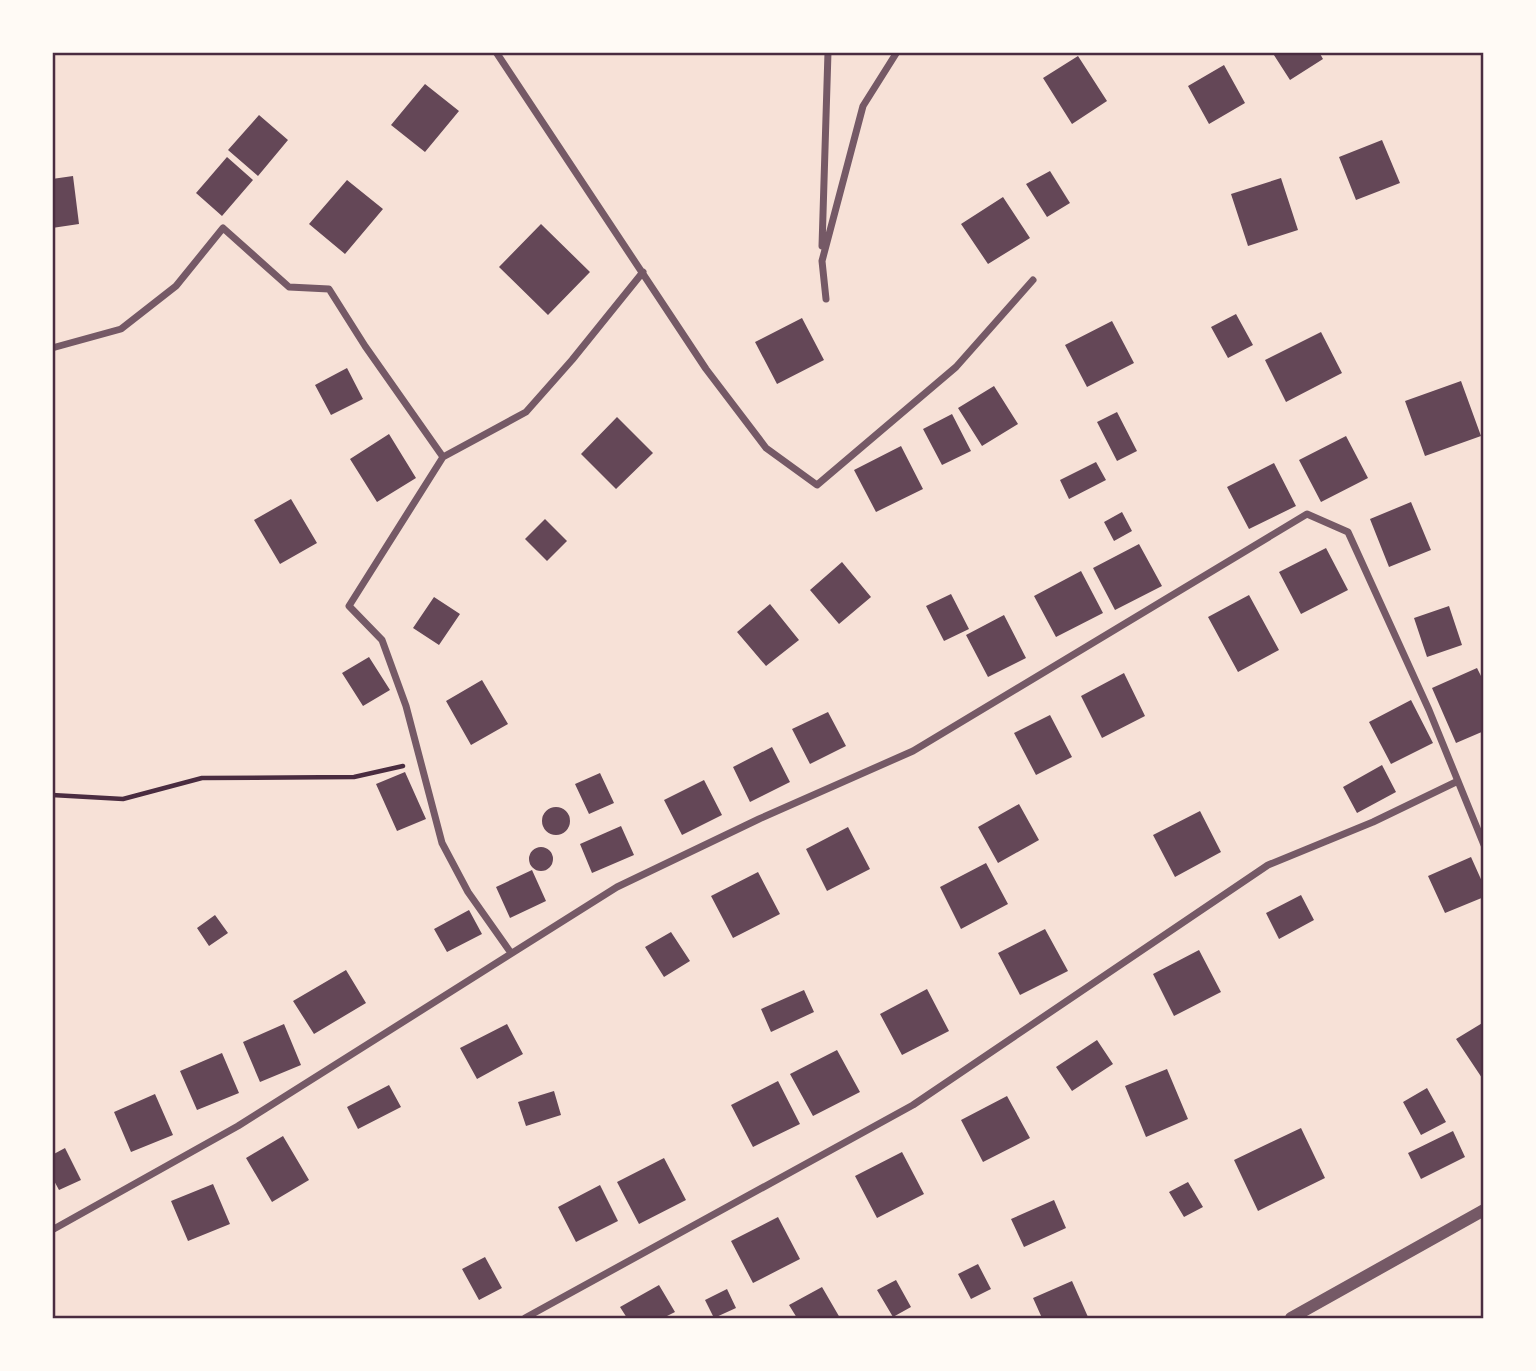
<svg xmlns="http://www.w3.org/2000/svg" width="1536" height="1371" viewBox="0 0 1536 1371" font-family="Commissioner,sans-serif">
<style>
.building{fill:#644757}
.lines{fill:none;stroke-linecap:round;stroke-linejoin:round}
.path{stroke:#4a2c40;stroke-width:4.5}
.minor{stroke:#755966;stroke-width:7}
.tertiary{stroke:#755966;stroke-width:12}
.neatline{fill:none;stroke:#4a2c40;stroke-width:2.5}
</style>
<rect width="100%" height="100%" fill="#f7e1d7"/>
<path class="building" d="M1272,52H1319L1323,59L1290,80Z
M1078,56L1107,101L1072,124L1043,78Z
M1224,65L1245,103L1209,124L1188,86Z
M425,84L459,111L425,152L391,125Z
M259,115L288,140L258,176L228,150Z
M1382,140L1400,183L1356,200L1339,157Z
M227,157L253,180L222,216L196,193Z
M1050,171L1070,203L1047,217L1026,184Z
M73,176L79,224L52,228V179Z
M1281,178L1298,230L1248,246L1231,194Z
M347,180L383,209L345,254L309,224Z
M1003,197L1030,238L988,264L961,224Z
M541,224L590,272L548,315L499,267Z
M1236,314L1253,345L1228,358L1211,327Z
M802,318L824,360L777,384L755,342Z
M1112,321L1134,363L1087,387L1065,345Z
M1321,332L1342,373L1286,402L1265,360Z
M347,368L363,399L331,415L315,385Z
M1461,381L1481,436L1425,456L1405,401Z
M994,386L1018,424L982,446L958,408Z
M1117,412L1137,451L1117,461L1097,422Z
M952,414L971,451L942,465L923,429Z
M617,417L653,453L616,489L581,454Z
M389,434L416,478L377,502L350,459Z
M1346,436L1368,478L1321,502L1299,460Z
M901,446L923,489L876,512L854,470Z
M1096,462L1106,480L1069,499L1060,480Z
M1274,463L1296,506L1249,529L1227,487Z
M291,499L317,543L280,564L254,520Z
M1411,502L1431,550L1389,567L1370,519Z
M1122,512L1132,531L1114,541L1104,522Z
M545,519L567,541L547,561L525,539Z
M1139,544L1162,586L1115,610L1093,568Z
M1326,548L1348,590L1301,614L1279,572Z
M842,562L871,597L839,624L810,590Z
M1081,571L1103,613L1056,637L1034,596Z
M951,594L969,629L944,641L926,606Z
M1249,595L1279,650L1238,672L1208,617Z
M434,597L460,614L439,645L413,628Z
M770,604L799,640L766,666L737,632Z
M1449,606L1462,645L1427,657L1414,618Z
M1004,615L1026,658L988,677L966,635Z
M369,657L390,690L363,706L342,673Z
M1477,668L1484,682V731L1456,743L1432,688Z
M1124,673L1145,716L1102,738L1081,696Z
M482,680L508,724L471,745L446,701Z
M1411,700L1433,743L1391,764L1369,722Z
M828,712L846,746L810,764L792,729Z
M1050,715L1072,757L1036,775L1014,733Z
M772,747L790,782L750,802L733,767Z
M1382,765L1396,792L1357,813L1343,787Z
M405,772L426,819L397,831L376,784Z
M600,773L614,803L589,814L575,784Z
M704,780L722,815L682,835L664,800Z
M1019,804L1039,840L998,863L978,827Z
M542 821a14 14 0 1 1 28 0a14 14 0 1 1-28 0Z
M1200,811L1221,852L1175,877L1153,835Z
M621,826L634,855L592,873L580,844Z
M848,827L870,869L827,891L806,849Z
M529 859a12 12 0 1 1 24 0a12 12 0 1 1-24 0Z
M1471,857L1484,886V897L1445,913L1428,876Z
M986,863L1008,904L961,929L940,887Z
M532,870L546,901L510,918L496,887Z
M758,872L780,914L733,938L711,896Z
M1301,895L1314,920L1279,939L1266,913Z
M469,910L482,934L447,952L434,929Z
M215,915L228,933L209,946L197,928Z
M1045,929L1068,971L1020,995L998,953Z
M671,932L690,961L664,977L645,947Z
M1199,950L1221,992L1174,1016L1153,974Z
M346,970L366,1003L314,1034L293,1001Z
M927,989L949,1031L902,1055L880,1014Z
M804,990L814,1012L771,1032L761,1009Z
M1484,1022V1081L1456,1039Z
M284,1024L301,1065L260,1082L243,1042Z
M507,1024L523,1054L477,1079L460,1048Z
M1097,1040L1113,1064L1072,1091L1056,1067Z
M837,1050L860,1092L813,1116L790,1074Z
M222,1053L239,1093L197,1110L180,1071Z
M1167,1069L1188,1119L1146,1137L1125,1086Z
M778,1081L800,1124L753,1147L731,1105Z
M389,1085L401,1107L358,1129L347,1107Z
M1427,1088L1446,1122L1421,1135L1403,1102Z
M554,1091L561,1115L526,1126L518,1102Z
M155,1094L173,1135L131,1152L114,1112Z
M1007,1096L1030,1138L983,1162L961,1120Z
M1301,1128L1325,1178L1258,1211L1234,1160Z
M1453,1131L1465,1157L1421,1179L1408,1153Z
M283,1136L309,1180L272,1202L246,1158Z
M65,1148L81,1180L59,1190L52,1177V1155Z
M902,1152L924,1194L877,1218L855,1176Z
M664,1158L686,1200L639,1224L617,1182Z
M1188,1182L1203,1207L1184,1217L1169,1192Z
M213,1184L230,1224L188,1241L171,1201Z
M600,1185L618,1221L576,1242L558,1207Z
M1054,1200L1066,1228L1024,1247L1011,1219Z
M778,1217L800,1259L753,1283L731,1241Z
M485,1257L502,1288L479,1300L462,1269Z
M978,1264L991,1289L971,1299L958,1274Z
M896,1280L911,1307L893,1317L877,1290Z
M1072,1281L1088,1317L1042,1318L1033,1298Z
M659,1285L675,1312L663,1318H627L620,1307Z
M822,1287L840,1318H797L789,1305Z
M727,1289L736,1308L714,1318L705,1300Z"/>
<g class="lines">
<path class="path" d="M52,795L123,799L202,778L354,777L403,766"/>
<path class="minor" d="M496,52L706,369L766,448L817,485L956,367L1033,280
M822,246L828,52
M826,299L822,261L863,106L897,52
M52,348L121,329L176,286L223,228L289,287L329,289L365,346L443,457
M511,953L468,892L442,843L406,706L382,640L349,606L443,457L526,412L572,360L643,272
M52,1230L238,1126L617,887L759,819L913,751L1307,514L1348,532L1429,710L1484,845
M525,1318L913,1105L1268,865L1373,822L1458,781"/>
<path class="tertiary" d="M1291,1318L1484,1210"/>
</g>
<rect width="1536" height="1371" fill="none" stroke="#fffaf5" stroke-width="108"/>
<rect x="54" y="54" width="1428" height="1263" class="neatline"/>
</svg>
